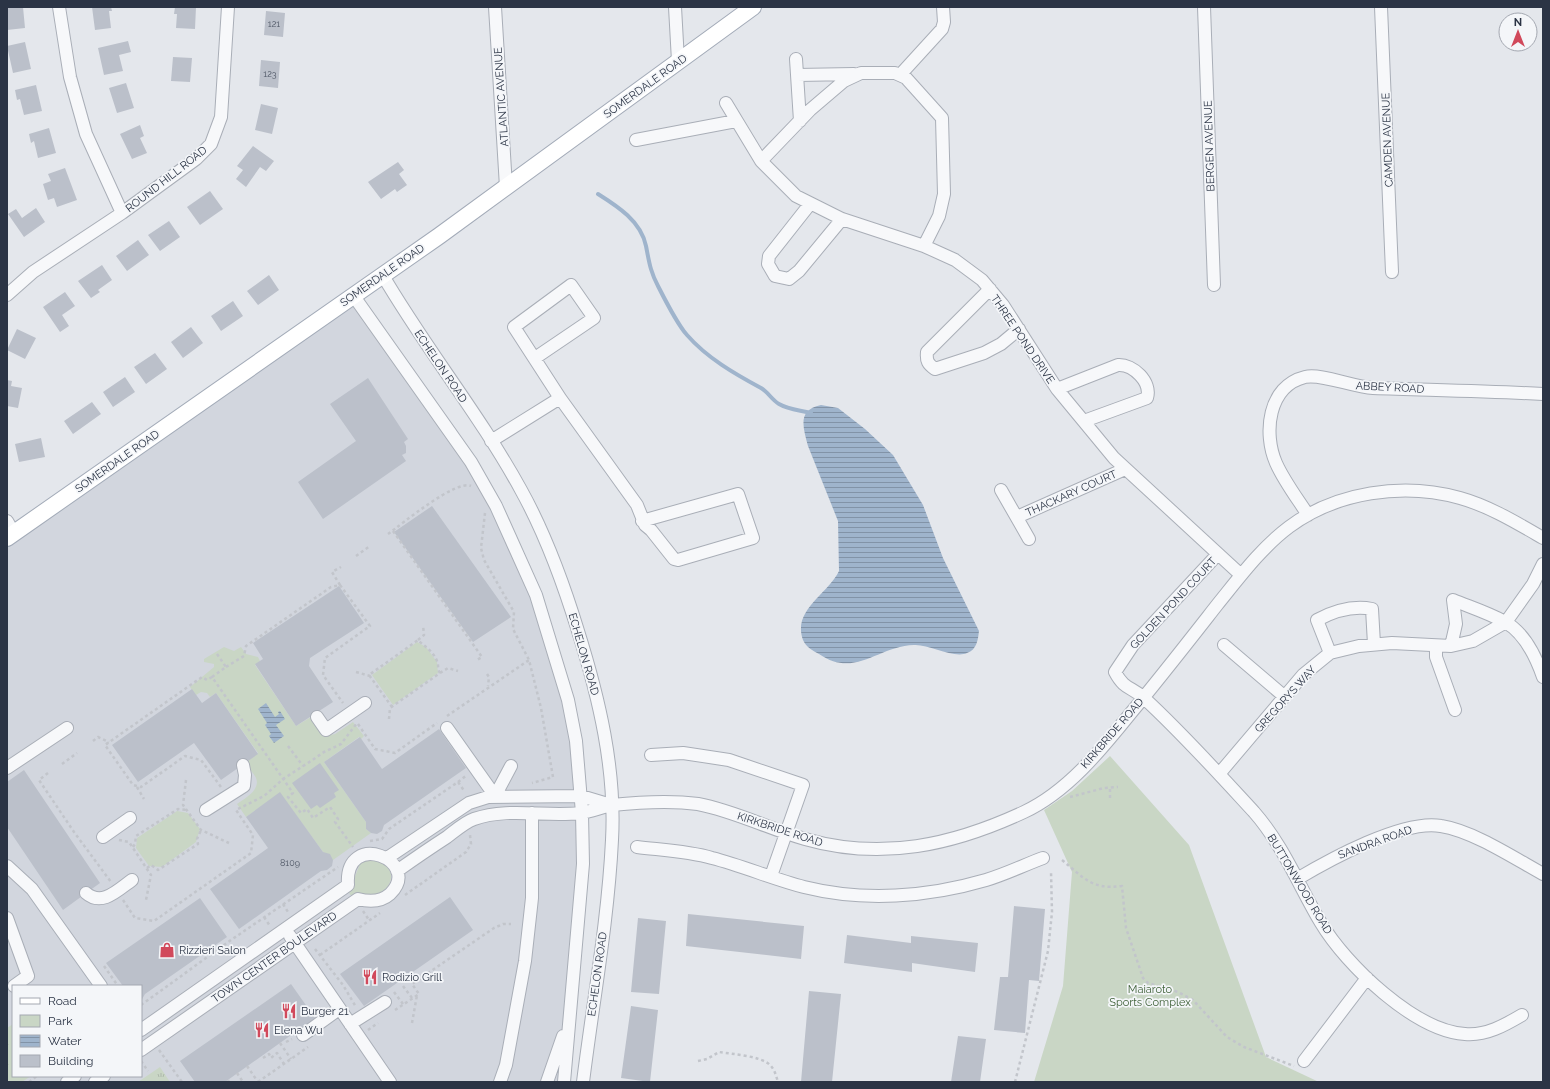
<svg xmlns="http://www.w3.org/2000/svg" width="1550" height="1089" viewBox="0 0 1550 1089" font-family="Raleway,sans-serif">
<style>
.built{fill:#d2d6de;fill-rule:evenodd}
.grass{fill:url(#grass-tufts)}
.park{fill:#c9d6c5}
.water{fill:url(#water-rules)}
.lines{fill:none;stroke-linecap:round;stroke-linejoin:round}
.stream{stroke:#9fb4cc;stroke-width:4}
.building{fill:#bbc0ca}
.minor-casing{stroke:#a9aeb7;stroke-width:14}
.major-casing{stroke:#a3abb8;stroke-width:18}
.path{stroke:#c2c5cb;stroke-width:2.5;stroke-dasharray:3 3;stroke-linecap:butt}
.minor{stroke:#f7f8fa;stroke-width:12}
.major{stroke:#fff;stroke-width:16}
.labels{text-anchor:middle;stroke-width:3.5;stroke-linejoin:round;paint-order:stroke}
.number-label{font-size:9px;fill:#4f5766}
.street-label{font-size:11px;fill:#2b3445;stroke:#f4f6f9}
.poi-label{font-size:11px;fill:#2b3445;stroke:#f4f6f9;text-anchor:start}
.park-label{font-size:11px;fill:#3f6138;stroke:#f4f6f9}
</style>
<defs>
<pattern id="grass-tufts" width="24" height="20" patternUnits="userSpaceOnUse"><rect width="24" height="20" fill="#c9d6c5"/><path d="M3 7l-1-3M5 7V3M7 7l1-3M15 17l-1-3M17 17v-4M19 17l1-3" fill="none" stroke="#adb8ab"/></pattern>
<pattern id="water-rules" width="6" height="5" patternUnits="userSpaceOnUse"><rect width="6" height="5" fill="#9fb4cc"/><path d="M0 2.5h6" fill="none" stroke="#8293a7"/></pattern>
</defs>
<rect width="100%" height="100%" fill="#e4e7ec"/>
<path class="built" d="M353,295L471,462L536,595L568,700L582,813L564,1082H7V538ZM13,986H141V1076H13Z"/>
<path class="grass" d="M13,1024V1076H31L22,1082H9L7,1079V1028Z
M160,1067L170,1082H138Z"/>
<path class="park" d="M417,642L426,647L437,662L438,673L393,705L372,675Z
M224,647L234,651L241,647L246,654L258,657L260,661L255,665L296,726L311,717L320,732L327,736L335,734L353,722L364,736L361,739L359,737L324,762L366,822V829L371,833L333,860L323,852L280,793L246,817L237,804C244,799 261,790 256,778C254,773 248,768 245,763L258,753L216,693L210,697L207,693L201,692L196,695L190,687L214,667V664L204,662V659Z
M1110,756L1189,845L1266,1057L1319,1082H1034L1063,986L1072,872L1044,810L1072,791Z
M177,811L188,813L200,829L196,842L162,867L149,866L136,848L137,838Z
M379,859C382,862 386,864 388,868C396,878 387,892 376,894C369,896 357,895 350,895L349,891L360,864L365,860Z"/>
<path class="water" d="M821,405L838,408L865,429L893,455L923,505L943,558L979,631C978,639 977,650 967,653C954,659 929,644 914,645C878,646 855,679 819,654C813,651 806,647 803,640C792,610 828,594 839,571L838,521L808,446C803,427 797,410 821,405Z
M266,703L275,717L279,714L278,712L280,711L285,719L276,725L284,736L274,743L269,736L271,734L265,725L267,723L258,709Z"/>
<g class="lines">
<path class="stream" d="M598,194C617,206 641,221 646,246C649,261 650,271 658,286C664,298 679,326 687,335C707,358 735,374 761,388C768,392 772,400 779,404C789,410 800,410 811,413"/>
</g>
<path class="building" d="M7,7H23L25,28L7,30Z
M92,7H111L112,11H109L111,28L95,30Z
M175,7H196L195,29L176,28L177,14H174Z
M266,11L285,13L283,37L264,35Z
M128,41L131,52L119,55L123,71L104,75L98,48Z
M25,42L31,69L13,73L7,46Z
M173,57L192,58L190,82L171,81Z
M261,60L280,62L278,88L259,86Z
M126,83L134,108L117,113L109,88Z
M36,85L42,111L24,115L20,99L17,100L15,90Z
M261,104L278,108L272,134L255,130Z
M140,125L144,136L140,138L147,153L132,159L120,134Z
M49,128L56,153L38,158L34,141L31,143L29,134Z
M253,146L274,161L266,171L260,167L246,187L236,179L243,170L237,166Z
M398,162L404,170L399,174L407,185L397,192L395,189L381,199L368,182Z
M65,168L77,200L57,207L54,198L48,200L43,184L51,181L48,174Z
M210,191L223,209L200,225L187,207Z
M36,208L45,222L24,237L8,214L16,209L22,218Z
M169,221L180,237L160,251L148,235Z
M138,240L149,255L127,271L116,256Z
M102,265L112,280L98,290L100,292L91,298L78,281Z
M269,275L279,290L258,305L247,291Z
M65,292L75,306L62,315L69,326L60,332L43,307Z
M233,301L243,316L221,331L211,316Z
M191,327L203,343L183,358L171,342Z
M17,329L36,338L25,359L7,350Z
M155,353L167,369L146,384L134,367Z
M125,377L135,392L113,407L103,392Z
M368,378L408,439L404,442L406,446V453L402,455L406,461L323,519L298,482L356,441L330,404Z
M7,380L12,381L11,386L22,388L18,408L7,406Z
M92,402L101,414L73,434L64,421Z
M41,438L45,457L19,462L15,444Z
M432,506L511,617L473,642L394,532Z
M339,586L364,623L310,658L309,666L333,702L296,726L255,664L263,659L253,643Z
M192,689L202,703L216,693L258,754L221,780L194,743L138,782L112,745Z
M439,729L466,768L384,825L382,831L377,834L371,833L366,829V822L324,762L360,737L382,769Z
M320,763L339,790L334,793L336,797L320,808L317,805L311,809L292,783Z
M24,770L100,883L63,910L7,827V782Z
M280,792L323,852L330,854L333,860L332,866L327,870L321,871L239,929L210,889L268,848L246,817Z
M450,897L473,930L364,1006L340,974Z
M200,898L227,937L145,994L141,1001V986H123L106,963Z
M1014,906L1045,909L1039,981L1029,980L1025,1033L994,1030L1000,977H1008Z
M688,914L804,926L801,959L686,946Z
M638,918L666,921L659,994L631,992Z
M847,935L911,943V936L978,943L975,972L912,963V972L844,963Z
M291,984L315,1018L225,1082H195L180,1061Z
M809,991L841,994L832,1082H801Z
M631,1006L658,1010L650,1082L621,1078Z
M958,1036L986,1039L980,1082H951Z"/>
<g class="lines">
<defs>
<path id="minor" d="M59,7L70,77L86,134L122,213
M495,7L506,187
M675,7L678,61
M1204,7L1214,285
M1381,7L1392,272
M796,59L800,121
M797,75L854,74
M900,75L942,29L944,22L943,7
M726,103L761,161L796,196L842,219L924,246L955,260L982,280L1003,305L1057,389L1114,458L1241,575
M636,140L736,121
M761,161L810,110L844,81L861,73H895L906,78L942,118L944,194L939,216L924,246
M810,204L769,256L768,264L775,276L789,279L799,271L842,219
M382,274C425,348 480,415 521,490C546,535 563,582 578,631C599,698 616,769 612,840C608,921 593,1002 583,1082
M990,289L927,352C926,361 928,364 935,369L984,353L1001,344L1019,329
M7,295L33,272L122,213L196,159L211,144L221,117L228,7
M353,295L471,462L496,506L536,595L568,700L576,741L582,813L583,864L564,1082
M535,358L594,318L571,285L514,327L560,398L637,505L645,525L651,530L674,559L678,560L753,538L738,494L642,521
M1057,389L1118,365C1133,364 1152,382 1147,398L1084,421
M491,441L560,398
M1001,490L1029,539
M1308,515C1297,498 1284,481 1276,463C1263,433 1268,386 1305,377C1321,373 1353,387 1373,388C1430,390 1486,391 1543,394
M1017,517L1125,469
M7,521L14,533
M1217,555L1133,645L1115,672C1125,691 1132,686 1145,699C1183,734 1219,774 1254,812C1283,845 1299,886 1321,923C1346,965 1415,1031 1465,1034C1486,1036 1505,1025 1522,1015
M1224,645L1285,697
M1436,646V657L1455,710
M1451,646L1456,624L1453,600C1470,607 1489,613 1505,622C1525,633 1536,657 1543,677
M1330,653L1317,620C1334,611 1352,605 1372,609L1374,644
M317,717L326,730L365,703
M447,728L495,796L511,766
M651,755L683,753L729,760L803,785L771,876
M7,768L67,728
M1219,774L1303,675L1330,653L1359,646L1392,643L1451,646L1473,641L1506,622L1533,584L1543,564
M206,810L244,786L245,775L243,765
M103,837L130,818
M637,847C662,850 688,851 712,858C743,866 773,879 804,887C864,902 928,897 986,880C1006,874 1024,865 1043,858
M387,858L469,803L488,797L581,796L611,805
M7,866L32,889L101,986
M397,871C414,859 430,848 447,837C455,831 465,822 474,819C508,807 545,817 580,813C591,812 601,807 612,805C640,802 670,800 698,804C735,811 769,829 805,839C882,861 953,845 1024,812C1067,792 1101,750 1130,714C1160,678 1188,642 1217,605C1239,578 1261,548 1289,527C1336,492 1403,482 1460,498C1489,506 1517,523 1543,538
M1297,879C1329,860 1403,819 1441,826C1473,831 1514,858 1543,874
M86,893C102,907 118,890 132,880
M7,918L28,976L14,986
M290,936L390,1082
M350,1024L385,1002
M141,1030L348,885C344,828 424,861 390,894C381,902 370,902 358,899L141,1050
M303,1035L339,1009
M1304,1061L1367,978
M67,1082L75,1076
M95,1082L104,1076
M500,1082L506,1065L525,961L532,898V813
M547,1082L563,1036"/>
<path id="major" d="M7,538L439,236L753,7"/>
</defs>
<use href="#minor" class="minor-casing"/>
<use href="#major" class="major-casing"/>
<path class="path" d="M485,513L481,548L484,560L514,612L513,629L529,660L541,708L553,777L532,783
M393,531L482,657L477,660
M388,534C402,524 456,479 471,486
M356,556L370,546
M340,585L332,572L341,567
M418,640L424,635L423,625
M217,654L226,667L212,677L293,793L288,797L301,813L307,809L313,818L330,807L338,819L335,822L353,847
M226,667L244,656L246,646L331,587L340,585L370,626L325,658L323,675L343,703
M356,672L370,676
M440,673L448,668L458,671
M487,674L489,677L488,686
M212,677L207,680L202,677L105,745L133,785L141,787L185,756L201,760L221,787
M447,716L529,660
M389,719L390,708L440,673C437,669 439,665 437,661C433,651 425,647 418,640L369,675L392,707
M358,724L375,749L395,753L437,723
M93,741L98,737L109,742
M288,746L303,766
M62,764L77,753
M48,773L39,780L74,832L111,882
M186,780L183,805L201,830L229,843
M458,782L467,775
M137,787L144,799
M1070,797L1104,788L1118,787
M1110,798V788
M119,840L129,842L151,875L146,900
M370,841L382,839L389,829L458,782L465,792
M133,847L135,844L136,836L178,809L187,810
M1062,860C1084,878 1092,890 1122,886L1126,928L1143,978L1148,983L1178,992L1193,1000L1227,1037L1244,1047L1294,1066
M147,868L151,865L158,870L198,844L197,839L201,830
M405,895L466,852L471,844L470,835
M123,900L135,918L154,921L251,853L253,835L236,810L264,796L283,779L311,761L324,752L341,744L357,723
M283,904L288,912
M363,911L369,920
M264,917L270,926
M315,949L343,985L356,1007
M320,955L380,913
M104,966L118,986
M403,986L412,998
M394,992L403,1004
M141,1005L231,940L338,867
M395,1010L419,994L412,984L494,928L503,924H511
M412,1023L417,995
M368,1030L378,1023
M286,1042L292,1039
M280,1043L291,1059
M159,1050L182,1082
M263,1058L269,1054L271,1058L277,1053L284,1064
M141,1061L148,1071
M698,1061L707,1059L719,1052C732,1054 761,1056 770,1065C775,1070 776,1076 778,1082
M247,1066L258,1082
M237,1073L243,1082
M228,1080L229,1082
M29,1082L37,1076
M258,1082L308,1047
M1015,1082L1048,951L1052,912L1051,871"/>
<use href="#minor" class="minor"/>
<use href="#major" class="major"/>
</g>
<defs>
<symbol id="shop-bare" viewBox="-9 -9 18 18"><path d="M-5-2.5h2.3a2.7 3.5 0 0 1 5.4 0H5L5.5 6h-11ZM-1.5-2.5h3a1.5 2.3 0 0 0-3 0Z" fill="#d1495b" stroke="#f4f6f9" stroke-width="2.5" paint-order="stroke"/></symbol>
<symbol id="restaurant-bare" viewBox="-9 -9 18 18"><path d="M-5-6h1v4h1v-4h1v4h1v-4h1v5L-1.5 .5V6h-2V.5L-5-1ZM5-6V6H3V1.5H1.5Q1.5-4 5-6Z" fill="#d1495b" stroke="#f4f6f9" stroke-width="2.5" paint-order="stroke"/></symbol>
</defs>
<g fill-rule="evenodd">
<use href="#shop-bare" x="156" y="939" width="22" height="22"/>
<use href="#restaurant-bare" x="359" y="966" width="22" height="22"/>
<use href="#restaurant-bare" x="278" y="1000" width="22" height="22"/>
<use href="#restaurant-bare" x="251" y="1019" width="22" height="22"/>
</g>
<g class="labels">
<g class="number-label">
<text x="274" y="27">121</text>
<text x="270" y="77">123</text>
<text x="290" y="866">8109</text>
</g>
<g class="street-label">
<text transform="translate(645 86) rotate(-36)" y="4">SOMERDALE ROAD</text>
<text transform="translate(501 97) rotate(-94)" y="4">ATLANTIC AVENUE</text>
<text transform="translate(1387 140) rotate(-92)" y="4">CAMDEN AVENUE</text>
<text transform="translate(1209 146) rotate(-92)" y="4">BERGEN AVENUE</text>
<text transform="translate(166 179) rotate(-38)" y="4">ROUND HILL ROAD</text>
<text transform="translate(382 275) rotate(-35)" y="4">SOMERDALE ROAD</text>
<text transform="translate(1023 339) rotate(56)" y="4">THREE POND DRIVE</text>
<text transform="translate(441 366) rotate(56)" y="4">ECHELON ROAD</text>
<text transform="translate(1390 387) rotate(3)" y="4">ABBEY ROAD</text>
<text transform="translate(117 461) rotate(-35)" y="4">SOMERDALE ROAD</text>
<text transform="translate(1071 493) rotate(-24)" y="4">THACKARY COURT</text>
<text transform="translate(1173 603) rotate(-47)" y="4">GOLDEN POND COURT</text>
<text transform="translate(584 654) rotate(74)" y="4">ECHELON ROAD</text>
<text transform="translate(1285 699) rotate(-48)" y="4">GREGORYS WAY</text>
<text transform="translate(1112 733) rotate(-49)" y="4">KIRKBRIDE ROAD</text>
<text transform="translate(780 829) rotate(18)" y="4">KIRKBRIDE ROAD</text>
<text transform="translate(1375 842) rotate(-20)" y="4">SANDRA ROAD</text>
<text transform="translate(1300 884) rotate(59)" y="4">BUTTONWOOD ROAD</text>
<text transform="translate(274 957) rotate(-35)" y="4">TOWN CENTER BOULEVARD</text>
<text transform="translate(597 974) rotate(-82)" y="4">ECHELON ROAD</text>
</g>
<g class="poi-label">
<text x="179" y="954">Rizzieri Salon</text>
<text x="382" y="981">Rodizio Grill</text>
<text x="301" y="1015">Burger 21</text>
<text x="274" y="1034">Elena Wu</text>
</g>
<g class="park-label">
<text x="1150" y="993">Maiaroto<tspan x="1150" dy="13">Sports Complex</tspan></text>
</g>
</g>
<rect width="1550" height="1089" fill="none" stroke="#2b3445" stroke-width="16"/>
<rect x="12" y="985" width="130" height="92" fill="#f4f6f9" stroke="#a4a8b1"/>
<rect x="20" y="998" width="20" height="6" fill="#ffffff" stroke="#a4a8b1"/>
<text x="48" y="1005" font-size="12" fill="#2b3445">Road</text>
<rect x="20" y="1015" width="20" height="12" fill="#c9d6c5" stroke="#a4a8b1"/>
<text x="48" y="1025" font-size="12" fill="#2b3445">Park</text>
<rect x="20" y="1035" width="20" height="12" fill="url(#water-rules)" stroke="#a4a8b1"/>
<text x="48" y="1045" font-size="12" fill="#2b3445">Water</text>
<rect x="20" y="1055" width="20" height="12" fill="#bbc0ca" stroke="#a4a8b1"/>
<text x="48" y="1065" font-size="12" fill="#2b3445">Building</text>
<g transform="translate(1518 32)"><circle r="19" fill="#f4f6f9" stroke="#a4a8b1"/>
<path d="M0-3L7 15L0 10L-7 15Z" fill="#d1495b"/>
<text y="-6" font-size="11" font-weight="bold" text-anchor="middle" fill="#2b3445">N</text>
</g>
</svg>
